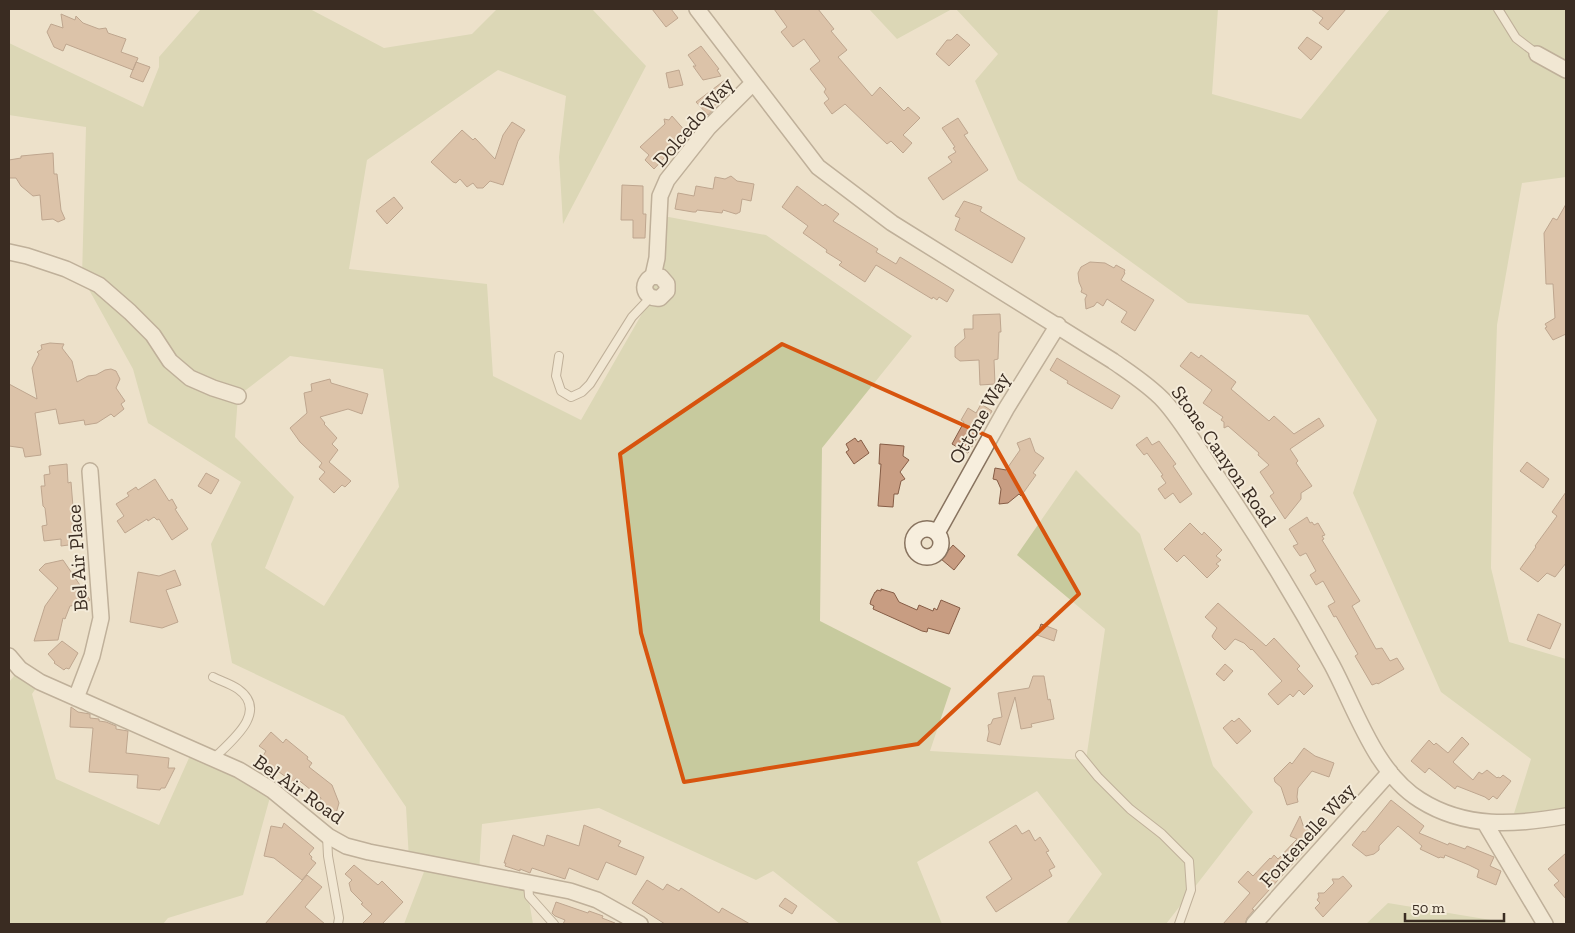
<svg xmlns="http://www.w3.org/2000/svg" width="1575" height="933" viewBox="0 0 1575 933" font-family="'Zilla Slab',serif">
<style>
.green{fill:#c7ca9e;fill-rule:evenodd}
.building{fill:#c89d82;stroke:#865d46}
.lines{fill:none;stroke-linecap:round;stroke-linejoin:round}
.lane-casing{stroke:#88735f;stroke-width:10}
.street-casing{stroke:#88735f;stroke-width:18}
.lane{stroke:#f7eedd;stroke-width:8}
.street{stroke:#f7eedd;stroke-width:15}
.marked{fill:none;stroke:#d7540e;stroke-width:4;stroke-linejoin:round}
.labels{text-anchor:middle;stroke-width:4;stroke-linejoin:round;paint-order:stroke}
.street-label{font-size:20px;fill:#3a2c22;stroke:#f4ebd9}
</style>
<rect width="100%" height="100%" fill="#ede1ca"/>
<path class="green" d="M201,9H310L384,48L472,34L497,9H592L646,66L563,224L559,157L566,96L498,70L367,160L349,269L487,284L493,376L581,420L651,298L658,215L766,235L912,336L822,448L820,621L951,688L930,751L1086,760L1105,629L1017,555L1076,470L1140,534L1213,766L1253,812L1166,924H1066L1102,874L1037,791L917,862L942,924H840L773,871L756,880L599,808L482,824L479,873L526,883L533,924H404L427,864L409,860L406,807L344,716L232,663L211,544L241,482L148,423L133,369L82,277L86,127L9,115V43L143,107L159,67V57ZM290,356L383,369L399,487L324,606L265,568L294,497L235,437L238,396Z
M869,9H952L897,39Z
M956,9H1218L1212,94L1301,119L1390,9H1566V177L1522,183L1497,325L1493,449L1491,568L1509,642L1566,659V816L1511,823L1531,759L1441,692L1353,493L1377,420L1308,315L1188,303L1018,180L975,81L998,54Z
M20,669L40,682L32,694L56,779L159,825L193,749L272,790L243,895L168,918L163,924H9V682Z
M1388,903L1515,924H1366Z"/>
<path class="building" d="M652,9H671L678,18L666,27Z
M774,9H818L834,29L831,31L847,50L838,57L872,96L880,87L904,111L908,107L920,118L903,135L912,143L903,153L891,141L887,144L845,104L832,114L824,103L829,99L824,92L826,89L810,69L820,61L804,39L793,47L781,32L787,27Z
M1311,9H1346L1328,30L1319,23L1323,18Z
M61,14L75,20L76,16L83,23L99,29L106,28L108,33L126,39L121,52L138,58L133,70L66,44L63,51L54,47L47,32L51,24L63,28Z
M957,34L970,45L949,66L936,54L947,40H951Z
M1307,37L1322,47L1311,60L1298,48Z
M701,46L719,69L717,70L721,76L703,80L693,66H696L688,55Z
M136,62L150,67L143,82L130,77Z
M679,70L683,85L669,88L666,73Z
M725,80L731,88L725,93L727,95L713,107L714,108L708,115L696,102Z
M672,116L687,133L654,169L645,160L649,155L640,147L665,124L664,119L669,120Z
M958,118L968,133L964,135L988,170L943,200L928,178L952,162L948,157L956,152L953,148L955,147L942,128Z
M512,122L525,130L518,141L503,185L490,181L483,188H477L473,183L467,187L460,179L456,183L453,182L431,162L462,130L473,140L475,138L495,159L503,135Z
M53,153L54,174H57L61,210L65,219L58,222L53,219L42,220L40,195L33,196L21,186L16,178H9V160L21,158V156Z
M731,176L737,181L754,184L751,201L742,199L740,212L736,214L723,210L722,213L697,210L696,212H693L675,209L678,193L694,196L696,186L713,189L715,177L725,179Z
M622,185L643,186V214H646L645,238H633V220H621Z
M797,186L823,206L825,204L839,214L833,221L878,249L876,252L896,264L900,257L954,290L947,302L939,297L937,300L933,297L932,299L876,265L865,282L839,265L842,262L826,252L827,250L803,233L808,226L782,207Z
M394,197L403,208L387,224L376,211Z
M964,201L982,207L980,211L1025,238L1012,263L955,230L960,218L955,216Z
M1566,204V334L1553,340L1545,328L1547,327L1545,324L1555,318L1553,284H1546L1544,233L1553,218L1557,220Z
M1090,262L1105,263L1114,268L1116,265L1125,270L1124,272L1125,273L1121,280L1154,300L1135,331L1121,322L1127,312L1107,299L1103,306L1097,302L1094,306L1086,309L1085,299L1087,295L1081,292L1082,289L1079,282L1078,273L1081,267Z
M1000,314L1001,332H999L998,359L994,360L995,384L980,385L979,360L960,361L955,357V347L965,338L964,329H973V315Z
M50,343L64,344L62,348L72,361L77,382L88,376L96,375L105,370L111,369L116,371L120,379L116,388L125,401L121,404L124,409L114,417L111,414L97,423L85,425L84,420L59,424L56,409L35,413L41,455L25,457L23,448L9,446V384L37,399L32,368L39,354L37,352L42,349L41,345Z
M1191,352L1199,358L1201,355L1236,382L1231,389L1269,421L1274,416L1294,434L1319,418L1324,426L1290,449L1298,461L1296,463L1312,486L1301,493V499L1285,519L1270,496L1274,493L1260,472L1269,465L1258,455L1259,453L1228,426L1224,428V422L1221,420L1223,417L1203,403L1212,390L1180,366Z
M1057,358L1120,396L1112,409L1067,383L1068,381L1050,370Z
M330,379L331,383L368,394L362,414L348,409L320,417L325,423L324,424L337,438L332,444L338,450L329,462L351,481L345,487L342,485L334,493L319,479L325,472L319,467L322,463L300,442L290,428L307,413L304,393L312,391L311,384Z
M981,404L992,411L968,453L952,444L964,422L961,420L968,408L976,413Z
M1147,437L1152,445L1159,441L1176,464L1173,466L1192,494L1180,503L1173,493L1165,499L1158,489L1166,483L1161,476L1163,475L1147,453L1144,455L1136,445Z
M855,438L858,442L861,440L869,453L854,464L846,452L849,450L846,444Z
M1030,438L1035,452L1044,458L1033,473L1036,475L1021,496L1019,494L1008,503L999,504L1001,489L997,480L993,479L995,468L1006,470L1020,450L1017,443Z
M880,444L904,446L903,456L909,460L900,472L905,479L901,481L898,494H894L893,507L878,506L881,464H879Z
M1527,462L1549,479L1543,488L1520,471Z
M67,464L68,483L71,482L76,544L61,546V539L44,541L42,526L47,525L45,508L43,506L41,486H45L44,475L50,474L49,466Z
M206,473L219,480L211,494L198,486Z
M155,479L169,501L172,499L177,508L175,509L188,529L172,540L159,519L157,520L154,517L148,521L147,519L125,533L117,521L124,516L116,504L129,496L127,493L136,487L138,490Z
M1566,492V563L1555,577L1547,573L1538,582L1520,569L1536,547L1535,546L1557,516L1552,512Z
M1307,517L1310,523L1312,522L1314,525L1318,523L1325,535L1322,536L1324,539L1322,540L1360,601L1352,606L1376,649L1382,648L1390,661L1397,658L1404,669L1378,684L1377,683L1372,685L1355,656L1358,654L1348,637L1336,616L1334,617L1328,606L1335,602L1323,581L1316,585L1310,575L1316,571L1306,553L1300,556L1293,546L1298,544L1289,529Z
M1190,523L1202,535L1204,532L1222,550L1216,556L1221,560L1216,564L1219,566L1207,578L1184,555L1177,562L1164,549Z
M953,545L965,556L954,570L941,559Z
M63,560L90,600L84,604L70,606L65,619L63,618L58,640L34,641L45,606L58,588L39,570L45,564Z
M175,570L181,585L166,590L178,622L162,628L130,622L138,572L159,576Z
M881,589L894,593L899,602L917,610L919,605L933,611L934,608L937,610L941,600L960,608L949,634L928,628L927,632L922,631L873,609L874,606L870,604L871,600L875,592H876L877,590L881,591Z
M1218,603L1266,646L1274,638L1300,666L1297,669L1313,686L1304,695L1299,690L1293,697L1290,694L1278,705L1268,694L1282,681L1252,649L1251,650L1244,643L1235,639L1225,650L1213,638L1212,636L1217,628L1205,617Z
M1538,614L1561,624L1550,649L1527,640Z
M1041,624L1057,630L1054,641L1037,635Z
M62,641L78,653L69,669L66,668L64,670L54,663L55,662L48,654Z
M1225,664L1233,671L1224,681L1216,674Z
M1033,676H1044L1048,700L1050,699L1054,719L1031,724L1032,727L1021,729L1015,697L1000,745L987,741L989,732L988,725L991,724L993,719L1002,717L998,693L1029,688Z
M71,707L78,712L90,714V718L99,719V721L106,722L116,726V729L128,731L126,753L169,758L168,768H175L165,788H161L160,790L137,788L138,775L89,772L93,728L70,727Z
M1239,718L1251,731L1237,744L1223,728L1232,720L1234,722Z
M271,732L283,743L286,739L308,757L307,759L312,763L309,767L332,785L339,803L335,817L317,812L321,798L296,778L293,782L261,759L266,751L259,746Z
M1462,737L1469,744L1453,762L1473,780L1479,772L1482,774L1487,770L1497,778L1498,777L1500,778L1503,775L1511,781L1497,799L1493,796L1489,800L1485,797L1457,786L1455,789L1429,768L1425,773L1411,761L1429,740L1434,745L1436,743L1448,753Z
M1304,748L1315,756L1334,763L1329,777L1312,771L1298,788L1297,797L1298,802L1287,805L1281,787L1275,782L1274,778L1290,762L1292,764Z
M1391,800L1424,826L1419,833L1448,845L1449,843L1465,849L1467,846L1494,857L1490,866L1501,871L1496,885L1477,877L1479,870L1469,865L1445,855L1444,858L1440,857L1439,858L1420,849L1422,846L1398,826L1379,846V850L1374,854L1366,856L1352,845L1363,831L1365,832Z
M1300,816L1304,828L1314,832L1305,850L1252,909L1254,910L1247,918L1245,924H1223L1250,893L1238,882L1248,871L1253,876L1270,858L1271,859L1274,855L1278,859L1297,839L1290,836Z
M284,823L314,848L309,854L312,857L311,859L316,863L302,880L274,858L264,856L271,826L282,828Z
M584,825L621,841L618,846L644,857L636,875L606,862L598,880L569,868L565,879L532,868L530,873L520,869V871L505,866L506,863H504L513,835L544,846L547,835L579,846Z
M1016,825L1022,834L1029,830L1035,841L1040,837L1049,851L1046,852L1055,867L1049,870L1052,876L996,912L986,897L1012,879L989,842Z
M1566,853V899L1554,885L1559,881L1548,869Z
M354,865L378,885L382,881L403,902L382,924H362L372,914L361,904L363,903L351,891L349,883L352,880L345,874Z
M307,875L322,887L305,907L325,924H265Z
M1343,876L1352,886L1323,917L1315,908L1320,903L1317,900L1319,897L1318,893H1324L1334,883L1332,879H1339Z
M647,880L663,890L667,884L679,891L681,888L719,913L722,908L750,924H665L632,903Z
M785,898L797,906L792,914L779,906Z
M556,902L588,913L589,911L603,916L602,918L615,923L614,924H563L565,920L555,916L552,913Z"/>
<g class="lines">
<defs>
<path id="lane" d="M1498,9L1516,38L1537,54
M559,356L556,376L561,391L571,397L582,392L590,384L632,317L651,297
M1080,755L1098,777L1130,809L1162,834L1189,861L1191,890L1179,924
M213,759C230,742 270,712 238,689C231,684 221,681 213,677
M327,836L328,856L339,918L338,924
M528,883L529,896L554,924"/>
<path id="street" d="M697,9L818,167L892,223L1113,361C1130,373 1149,385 1164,401C1182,421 1196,446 1212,469C1255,532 1295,597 1332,665C1356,710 1375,772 1420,800C1466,829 1515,825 1566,816
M1537,54L1566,70
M9,252L27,256L66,269L99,285L130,312L153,335L170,361L190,378L213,388L238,396
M653,276L661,277L667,284V291L660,298C644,300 639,283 653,276L657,258L660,196L667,180L708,128L753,83
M913 543a14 14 0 1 1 28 0a14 14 0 1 1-28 0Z
M937,533L1006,409L1058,325
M9,656L20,669L40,682L239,770L272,790L328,836L346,846L369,852L570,891L597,900L640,924
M76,698L92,656L101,618L90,471
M1485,823L1545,924
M1254,924L1390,772"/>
</defs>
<use href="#lane" class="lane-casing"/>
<use href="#street" class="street-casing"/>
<use href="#lane" class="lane"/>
<use href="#street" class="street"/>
</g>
<path d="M0 0H1575V933H0ZM782,344L990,437L1079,594L918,744L684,782L641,633L620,454Z" fill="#ede1ca" fill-opacity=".55" fill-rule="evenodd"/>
<path class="marked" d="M782,344L990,437L1079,594L918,744L684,782L641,633L620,454Z"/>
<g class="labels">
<g class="street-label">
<text transform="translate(693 122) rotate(-49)" y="7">Dolcedo Way</text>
<text transform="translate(979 418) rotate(-60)" y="7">Ottone Way</text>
<text transform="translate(1224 456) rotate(55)" y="7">Stone Canyon Road</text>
<text transform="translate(77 558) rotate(-94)" y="7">Bel Air Place</text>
<text transform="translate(299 789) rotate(35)" y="7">Bel Air Road</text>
<text transform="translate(1307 835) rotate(-48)" y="7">Fontenelle Way</text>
</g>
</g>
<rect width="1575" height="933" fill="none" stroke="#3a2c22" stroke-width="20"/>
<path d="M1405 913v8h99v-8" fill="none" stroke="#3a2c22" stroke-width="2.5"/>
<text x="1412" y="913" font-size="15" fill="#3a2c22" stroke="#f4ebd9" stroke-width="4" paint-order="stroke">50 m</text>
</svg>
